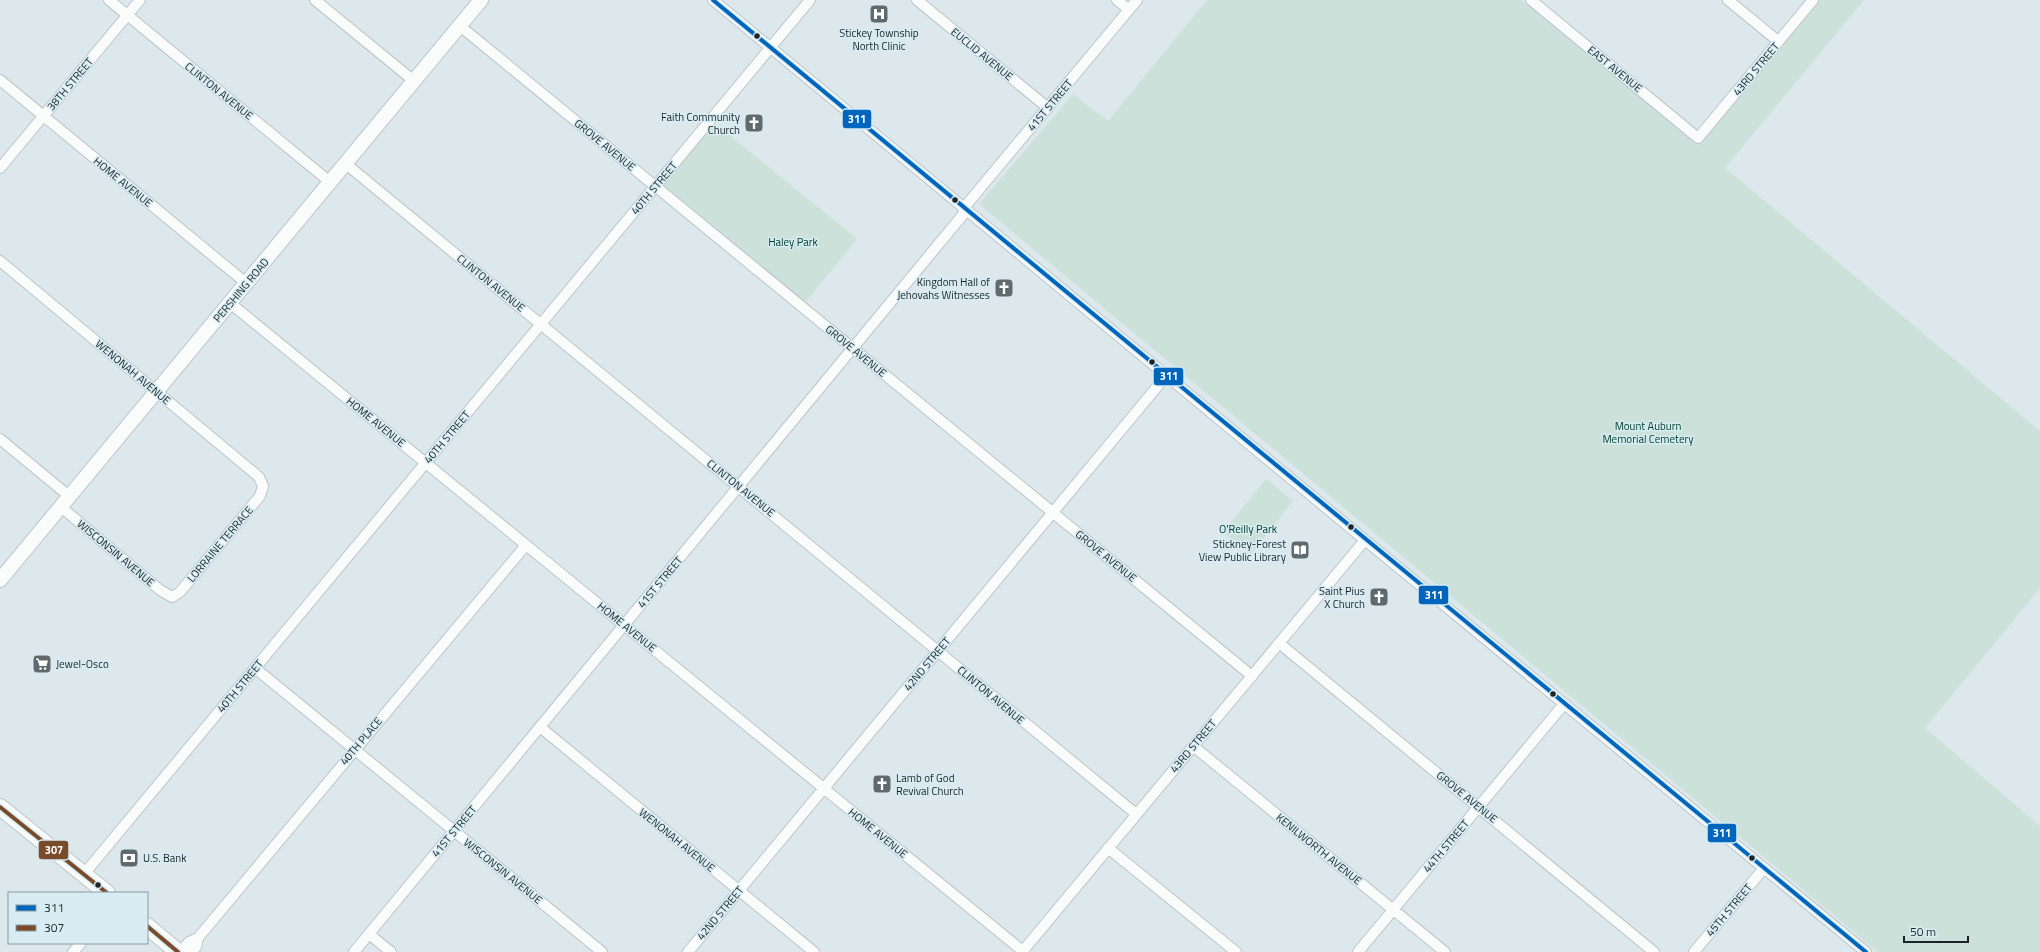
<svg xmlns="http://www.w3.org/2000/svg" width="2040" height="952" viewBox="0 0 2040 952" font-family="'Titillium Web',sans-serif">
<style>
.green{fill:#cbe1da}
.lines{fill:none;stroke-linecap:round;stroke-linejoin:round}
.minor-casing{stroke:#bcc4c8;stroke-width:12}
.secondary-casing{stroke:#bcc4c8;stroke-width:16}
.primary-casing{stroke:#bcc4c8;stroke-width:18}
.minor{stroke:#fafcfc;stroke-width:10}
.secondary{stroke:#fafcfc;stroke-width:14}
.primary{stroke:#fafcfc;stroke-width:16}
.bus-1-casing{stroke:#d7ecf3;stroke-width:7}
.bus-2-casing{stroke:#d7ecf3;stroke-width:7}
.bus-1{stroke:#0065bd;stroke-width:4}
.bus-2{stroke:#7a4b2a;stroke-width:4}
.bus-dot{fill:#1c2426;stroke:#d7ecf3;stroke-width:1.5}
.labels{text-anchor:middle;stroke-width:3;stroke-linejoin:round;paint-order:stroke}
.poi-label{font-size:11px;fill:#1c2426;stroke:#d7ecf3;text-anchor:end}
.street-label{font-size:11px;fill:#1c2426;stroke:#d7ecf3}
.park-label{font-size:11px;fill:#00402a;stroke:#d7ecf3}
.line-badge{stroke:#d7ecf3;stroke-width:1.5}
.badge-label{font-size:11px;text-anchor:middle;font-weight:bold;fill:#fff}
</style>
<rect width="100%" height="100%" fill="#dde8ed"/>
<path class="green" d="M1207,0H1521L1697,145L1819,0H1864L1725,168L2040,431V588L1925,728L2040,826V952H1878L979,204L1073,94L1108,121Z
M712,121L857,239L803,305L659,186Z
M1266,479L1293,501L1251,554L1223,532Z"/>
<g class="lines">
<defs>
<path id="minor" d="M109,0L330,182
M315,0L414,81
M713,0L1365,540L1866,952
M917,0L1048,108
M1117,0L1129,10
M1531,0L1698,138L1813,0
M1728,0L1778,41
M460,26L1252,676
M0,80L246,283
M346,164L1136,814
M0,168L140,0
M963,209L1137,0
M0,261L259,477L263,486L260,496L180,592L172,597L160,590L61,507
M230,303L1024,952
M0,439L69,496
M1279,643L1654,952
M255,668L602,952
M540,727L814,952
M1193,746L1445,952
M1108,848L1236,952
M84,874L810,0
M369,934L391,952
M73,952L81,943
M180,952L189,942L198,938L526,545
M192,952L196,947L198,938
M354,952L966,211
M688,952L1166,376
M1022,952L1365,540
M1358,952L1564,704
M1694,952L1764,868"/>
<path id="secondary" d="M0,580L481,0"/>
<path id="primary" d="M0,807L107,893
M147,926L178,952"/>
</defs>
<use href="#minor" class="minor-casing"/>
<use href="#secondary" class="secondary-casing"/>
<use href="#primary" class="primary-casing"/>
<use href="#minor" class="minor"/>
<use href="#secondary" class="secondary"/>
<use href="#primary" class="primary"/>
<defs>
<path id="bus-1" d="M713,0L1866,952"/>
<path id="bus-2" d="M0,807L107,893
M147,926L178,952"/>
</defs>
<use href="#bus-1" class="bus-1-casing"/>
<use href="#bus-2" class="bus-2-casing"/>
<use href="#bus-1" class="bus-1"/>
<use href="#bus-2" class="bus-2"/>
</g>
<defs>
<symbol id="hospital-square" viewBox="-11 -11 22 22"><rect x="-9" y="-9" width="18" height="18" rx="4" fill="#60696c" stroke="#d7ecf3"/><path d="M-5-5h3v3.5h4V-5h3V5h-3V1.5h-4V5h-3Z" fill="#fff"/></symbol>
<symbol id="church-square" viewBox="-11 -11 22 22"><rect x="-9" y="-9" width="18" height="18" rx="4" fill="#60696c" stroke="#d7ecf3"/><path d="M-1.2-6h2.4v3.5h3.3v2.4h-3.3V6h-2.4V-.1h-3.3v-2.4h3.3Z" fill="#fff"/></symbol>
<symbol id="library-square" viewBox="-11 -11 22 22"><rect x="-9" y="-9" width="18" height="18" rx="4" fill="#60696c" stroke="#d7ecf3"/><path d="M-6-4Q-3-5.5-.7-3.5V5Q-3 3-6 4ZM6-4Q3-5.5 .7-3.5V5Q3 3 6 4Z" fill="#fff"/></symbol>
<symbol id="supermarket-square" viewBox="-11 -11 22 22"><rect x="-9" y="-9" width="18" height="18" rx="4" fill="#60696c" stroke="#d7ecf3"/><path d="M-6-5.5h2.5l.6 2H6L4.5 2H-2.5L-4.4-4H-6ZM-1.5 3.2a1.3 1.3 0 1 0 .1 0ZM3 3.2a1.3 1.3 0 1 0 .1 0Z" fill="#fff"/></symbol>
<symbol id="bank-square" viewBox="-11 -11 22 22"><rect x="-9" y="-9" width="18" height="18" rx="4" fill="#60696c" stroke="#d7ecf3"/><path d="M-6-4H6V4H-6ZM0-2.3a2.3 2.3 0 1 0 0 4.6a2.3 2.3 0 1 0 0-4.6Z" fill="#fff"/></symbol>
</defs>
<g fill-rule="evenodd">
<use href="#hospital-square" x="868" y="3" width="22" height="22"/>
<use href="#church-square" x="743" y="112" width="22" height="22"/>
<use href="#church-square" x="993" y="277" width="22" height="22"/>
<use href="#library-square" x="1289" y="539" width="22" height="22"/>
<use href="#church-square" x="1368" y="586" width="22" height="22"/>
<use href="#supermarket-square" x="31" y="653" width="22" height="22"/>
<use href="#church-square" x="871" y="773" width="22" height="22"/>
<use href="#bank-square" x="118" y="847" width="22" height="22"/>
</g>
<g class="bus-dot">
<circle cx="757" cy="36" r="3.5"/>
<circle cx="955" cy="200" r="3.5"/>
<circle cx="1152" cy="362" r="3.5"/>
<circle cx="1351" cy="527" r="3.5"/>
<circle cx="1553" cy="694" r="3.5"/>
<circle cx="1752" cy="858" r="3.5"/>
<circle cx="98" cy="885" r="3.5"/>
</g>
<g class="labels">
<g class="poi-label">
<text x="879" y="37" text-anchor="middle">Stickey Township<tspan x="879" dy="13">North Clinic</tspan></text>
<text x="740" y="121">Faith Community<tspan x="740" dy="13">Church</tspan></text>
<text x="990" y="286">Kingdom Hall of<tspan x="990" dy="13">Jehovahs Witnesses</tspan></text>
<text x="1286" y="548">Stickney-Forest<tspan x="1286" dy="13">View Public Library</tspan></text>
<text x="1365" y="595">Saint Pius<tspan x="1365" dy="13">X Church</tspan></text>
<text x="56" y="668" text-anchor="start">Jewel-Osco</text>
<text x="896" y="782" text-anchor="start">Lamb of God<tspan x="896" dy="13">Revival Church</tspan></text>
<text x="143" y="862" text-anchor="start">U.S. Bank</text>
</g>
<g class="street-label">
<text transform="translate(982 54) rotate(39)" y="4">EUCLID AVENUE</text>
<text transform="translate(1615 69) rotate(39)" y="4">EAST AVENUE</text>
<text transform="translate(1756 69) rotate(-50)" y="4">43RD STREET</text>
<text transform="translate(70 84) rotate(-50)" y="4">38TH STREET</text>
<text transform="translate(219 91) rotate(39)" y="4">CLINTON AVENUE</text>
<text transform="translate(1050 105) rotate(-50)" y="4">41ST STREET</text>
<text transform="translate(605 145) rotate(39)" y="4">GROVE AVENUE</text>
<text transform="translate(123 182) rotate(39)" y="4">HOME AVENUE</text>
<text transform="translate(654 188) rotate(-50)" y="4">40TH STREET</text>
<text transform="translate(491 283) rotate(39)" y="4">CLINTON AVENUE</text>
<text transform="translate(241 290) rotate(-50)" y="4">PERSHING ROAD</text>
<text transform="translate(856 351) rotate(39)" y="4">GROVE AVENUE</text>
<text transform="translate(133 372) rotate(40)" y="4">WENONAH AVENUE</text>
<text transform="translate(376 422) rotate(39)" y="4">HOME AVENUE</text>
<text transform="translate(447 437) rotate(-50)" y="4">40TH STREET</text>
<text transform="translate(741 488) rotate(39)" y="4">CLINTON AVENUE</text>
<text transform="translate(220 544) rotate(-50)" y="4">LORRAINE TERRACE</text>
<text transform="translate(116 553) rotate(40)" y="4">WISCONSIN AVENUE</text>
<text transform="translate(1106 556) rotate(39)" y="4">GROVE AVENUE</text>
<text transform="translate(660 582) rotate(-50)" y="4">41ST STREET</text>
<text transform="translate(627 627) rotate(39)" y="4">HOME AVENUE</text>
<text transform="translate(927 664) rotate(-50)" y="4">42ND STREET</text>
<text transform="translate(240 686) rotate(-50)" y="4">40TH STREET</text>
<text transform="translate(991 695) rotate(40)" y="4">CLINTON AVENUE</text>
<text transform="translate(361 741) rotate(-50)" y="4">40TH PLACE</text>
<text transform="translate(1193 746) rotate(-50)" y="4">43RD STREET</text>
<text transform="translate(1467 797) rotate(39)" y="4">GROVE AVENUE</text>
<text transform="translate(454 831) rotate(-50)" y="4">41ST STREET</text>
<text transform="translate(878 833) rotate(39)" y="4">HOME AVENUE</text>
<text transform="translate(677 840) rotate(39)" y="4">WENONAH AVENUE</text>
<text transform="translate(1446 846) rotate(-50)" y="4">44TH STREET</text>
<text transform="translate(1319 849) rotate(39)" y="4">KENILWORTH AVENUE</text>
<text transform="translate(503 871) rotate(39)" y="4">WISCONSIN AVENUE</text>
<text transform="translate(1729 910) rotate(-50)" y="4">45TH STREET</text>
<text transform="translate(720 913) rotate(-50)" y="4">42ND STREET</text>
</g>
<g class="park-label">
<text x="793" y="246">Haley Park</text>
<text x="1648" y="430">Mount Auburn<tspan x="1648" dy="13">Memorial Cemetery</tspan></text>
<text x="1248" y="533">O'Reilly Park</text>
</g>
</g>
<g class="line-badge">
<rect x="842" y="109" width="30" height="20" rx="4" fill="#0065bd"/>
<rect x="1153" y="367" width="31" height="19" rx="4" fill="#0065bd"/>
<rect x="1418" y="585" width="31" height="20" rx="4" fill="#0065bd"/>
<rect x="1707" y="823" width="30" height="20" rx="4" fill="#0065bd"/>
<rect x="38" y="840" width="31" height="20" rx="4" fill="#7a4b2a"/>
</g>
<g class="badge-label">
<text x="857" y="123">311</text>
<text x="1169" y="380">311</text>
<text x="1434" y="599">311</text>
<text x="1722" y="837">311</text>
<text x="54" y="854">307</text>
</g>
<rect x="8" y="892" width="140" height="52" fill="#d7ecf3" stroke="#8c9ca1"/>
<rect x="16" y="905" width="20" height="6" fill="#0065bd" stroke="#8c9ca1"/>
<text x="44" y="912" font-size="12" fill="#1c2426">311</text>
<rect x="16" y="925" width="20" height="6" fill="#7a4b2a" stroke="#8c9ca1"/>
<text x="44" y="932" font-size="12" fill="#1c2426">307</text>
<path d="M1904 936v6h64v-6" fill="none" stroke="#1c2426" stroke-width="2"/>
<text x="1910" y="936" font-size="12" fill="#1c2426" stroke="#d7ecf3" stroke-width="3" paint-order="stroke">50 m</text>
</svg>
